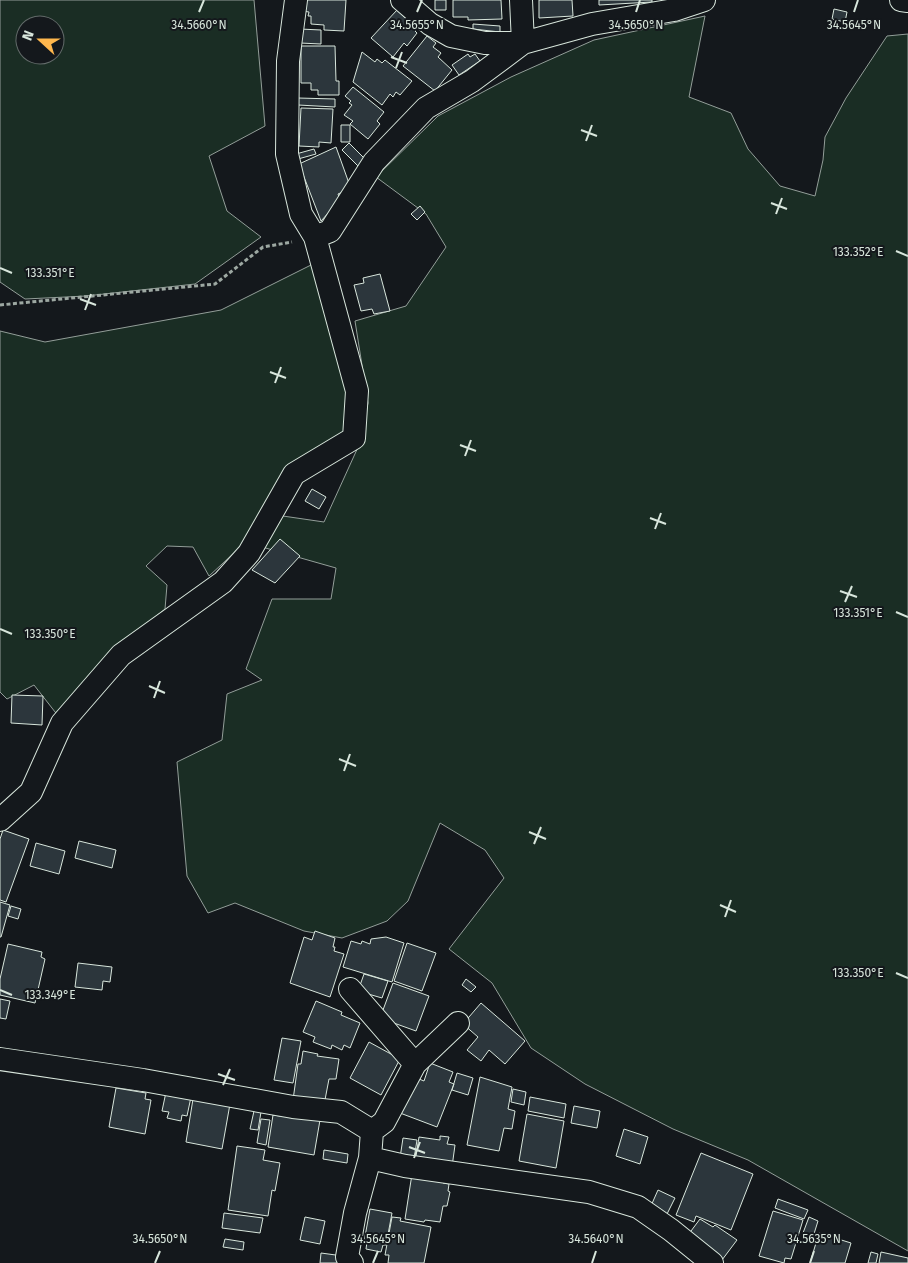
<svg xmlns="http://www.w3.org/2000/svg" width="908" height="1263" viewBox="0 0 908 1263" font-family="'Fira Sans',sans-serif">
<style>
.green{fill:#1a2d24;stroke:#939e99;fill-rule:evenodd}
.building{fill:#2c363c;stroke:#d8e6dc}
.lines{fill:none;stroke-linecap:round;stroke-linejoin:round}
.minor-casing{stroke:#d8e6dc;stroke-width:24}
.path{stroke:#9da8a2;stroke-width:3;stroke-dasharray:4 2.5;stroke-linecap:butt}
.minor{stroke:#14181c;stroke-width:22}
.ticks{fill:none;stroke:#d8e6dc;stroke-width:2}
.ticks-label{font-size:12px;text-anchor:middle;fill:#d8e6dc;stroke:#14181c;stroke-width:4;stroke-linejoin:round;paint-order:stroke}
</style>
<rect width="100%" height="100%" fill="#14181c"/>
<path class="green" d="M0,0H254L265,126L209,156L227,211L261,237L195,284L86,296L25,299L0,282ZM25,25H55V55H25Z
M705,16L689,97L731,113L748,149L780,186L815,196L823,160L825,137L846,98L887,36L908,34V1251L748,1160L673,1129L585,1084L531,1048L492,983L449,949L504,878L485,850L440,823L408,901L387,921L342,938L304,931L235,903L208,913L187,876L177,762L222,740L227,694L262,680L246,669L272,599H331L336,568L262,547L276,515L324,522L359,445L368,403L355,321L406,306L446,247L426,214L376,177L438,116L511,77L594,40Z
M317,262L351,386L350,433L294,465L247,541L209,576L193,547L167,546L146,566L167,585L165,609L120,645L59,717L34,685L7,699L0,692V331L45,342L221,310Z"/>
<path class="building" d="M303,0H346L344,31L324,30V25L311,24V16H308L309,12L302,11Z
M435,0H446V10H435Z
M453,0H501L502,19L468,20V17H453Z
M539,0H572L573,16L539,18Z
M599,0H652V2L599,5Z
M834,9L847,12L845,22L832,19Z
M397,10L417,29L415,31L417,33L407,46L404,43L393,57L371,38Z
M473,24L500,26V32L473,29Z
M300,29L321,30V44L300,43Z
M427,36L436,43L433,47L441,53L438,57L452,70L435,91L403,66Z
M301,46H335L336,81H339V95H318V90H311V83H301Z
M362,52L375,62L377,59L382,63L385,60L412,81L400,95L396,92L393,97L390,94L382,105L353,82Z
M468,54L470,57L475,54L480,61L459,75L452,65Z
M353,87L384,112L377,121L380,124L368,139L350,124L353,121L344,115L352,105L349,103L351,101L345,96Z
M298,98L335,99V107L298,105Z
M301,108L333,109L331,143L319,142V147L299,146Z
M341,125H350V142H341Z
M349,143L366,160L359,167L342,150Z
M336,147L350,186L345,191L338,194L340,200L321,221L299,164Z
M314,149L316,154L298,159L296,154Z
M420,206L425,212L417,220L411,214Z
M380,274L390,311L374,314L372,309L361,311L354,285L364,283L363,278Z
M312,489L326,497L319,509L305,501Z
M280,539L300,556L275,583L252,570Z
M12,695L43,696L42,725L11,723Z
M3,830L29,839L6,902L0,900V839Z
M79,841L116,850L112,868L75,858Z
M36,843L65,851L59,874L30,866Z
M0,902L10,905L1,937H0Z
M11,906L21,909L18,919L8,916Z
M315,931L335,938L333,947H335L334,951L344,954L330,997L290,983L304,937L312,940Z
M386,937L404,943L392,982L343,967L351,941L361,944L362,941L370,944L371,939Z
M407,943L436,953L422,991L394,981Z
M8,944L42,952L41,957L45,959L35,1003L0,995V979Z
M78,963L112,967L110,982L103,981L102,990L75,987Z
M364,974L388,981L382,998L358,991Z
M466,979L476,987L471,992L462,985Z
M393,983L429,996L416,1031L380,1018Z
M0,999L10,1001L6,1019L0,1018Z
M316,1001L342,1012L341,1015L360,1023L350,1048L344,1045L342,1050L332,1045L331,1049L313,1042L315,1037L303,1032Z
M481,1003L525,1041L505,1064L489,1050L481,1061L467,1050L478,1037L463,1024Z
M282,1038L301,1041L293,1083L274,1080Z
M369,1042L400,1059L381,1095L350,1078Z
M303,1051L318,1054L317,1056L339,1059L336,1079H329L324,1105L293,1100L298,1064H301Z
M430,1063L453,1072L449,1082L454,1084L437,1127L400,1113L414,1077L424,1081Z
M457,1073L473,1078L468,1095L452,1090Z
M480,1077L512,1087L508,1109L515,1111L512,1129L504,1128L499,1151L467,1145Z
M116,1088L146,1093L145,1099L151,1100L145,1134L109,1127Z
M513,1089L526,1092L524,1105L511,1102Z
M166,1092L191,1097L187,1116L182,1115L181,1121L167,1118L169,1112L162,1111Z
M530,1097L566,1104L564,1118L528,1111Z
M193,1099L230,1104L222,1149L186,1142Z
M574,1106L600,1111L597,1128L571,1123Z
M254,1111L261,1112L258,1130L250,1129Z
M280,1113L320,1120L314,1155L268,1147L273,1115L280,1116Z
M527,1114L564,1121L556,1168L519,1161Z
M261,1119L270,1120L266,1145L257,1143Z
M624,1129L648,1137L640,1164L616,1156Z
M440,1136L449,1137L447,1144L455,1145L452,1167L415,1162L419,1137L440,1140Z
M403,1138L417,1140L414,1159L400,1158Z
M237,1146L265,1150L263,1160L280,1163L275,1191L272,1190L268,1216L228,1210Z
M324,1150L348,1154L347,1163L323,1159Z
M701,1153L753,1174L731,1230L696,1216L694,1222L676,1215Z
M412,1174L444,1179L443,1183L449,1184L448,1191L450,1192L447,1206H443L440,1222L425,1220L424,1222L405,1219Z
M658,1190L675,1198L666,1216L650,1208Z
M778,1199L808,1210L804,1219L775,1208Z
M370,1209L392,1213L386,1245H383L381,1252L366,1249L367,1242H364Z
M773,1211L803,1220L791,1259L785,1258L784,1263L759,1256Z
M224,1213L263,1218L260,1233L222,1228Z
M305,1217L325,1221L320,1244L300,1240Z
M392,1217L401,1218L400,1221L431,1227L424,1263H388L389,1255H385Z
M809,1217L818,1221L813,1237L803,1233Z
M700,1219L713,1227L715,1225L737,1240L722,1260L688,1235Z
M819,1233L851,1243L845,1263H810Z
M225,1239L244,1242L243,1250L223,1247Z
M871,1252L878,1254L876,1263H868Z
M881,1252L908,1258V1263H879Z
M321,1253L343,1256L342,1263H320Z"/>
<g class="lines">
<defs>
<path id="minor" d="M402,0L430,24L451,36L485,43H523L592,24L674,10L704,0
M901,0L908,1
M315,237L330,231L374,162L426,108L472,81L523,43L521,0
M0,820L31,792L62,723L121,655L223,582L249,553L294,474L354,438L357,391L315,237L301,214L287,154L288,61L296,0
M350,989L415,1064L384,1122L372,1131
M0,1059L143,1080L293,1107L341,1112L372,1131L370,1158L355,1213L347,1257L352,1263
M415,1064L458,1023
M370,1158L405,1166L589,1192L638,1207L671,1230L712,1263"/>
</defs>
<use href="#minor" class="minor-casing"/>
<path class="path" d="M0,305L215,284L263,247L292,242"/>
<use href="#minor" class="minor"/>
</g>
<path class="ticks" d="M199,12L204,0M417,12L422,0M636,12L640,0M854,12L858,0M391,57L407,63M396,68L402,52M581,130L597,136M586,141L592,125M771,203L787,209M776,214L782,198M896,251L908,256M0,268L12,273M80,299L96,305M85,310L91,294M270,372L286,378M275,383L281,367M460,445L476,451M465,456L471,440M650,518L666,524M655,529L661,513M840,591L857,597M845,602L852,586M896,612L908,617M0,629L12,634M149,686L165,693M154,698L160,681M339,759L356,766M344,771L350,754M529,832L546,839M534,844L541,827M720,905L736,912M725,917L731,900M896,973L908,978M0,990L12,995M218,1074L235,1080M223,1085L230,1069M409,1147L425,1153M414,1158L420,1142M155,1263L160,1251M373,1263L378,1251M592,1263L596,1251M810,1263L814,1251"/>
<g class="ticks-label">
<text x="199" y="29">34.5660°N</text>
<text x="417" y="29">34.5655°N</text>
<text x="636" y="29">34.5650°N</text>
<text x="854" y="29">34.5645°N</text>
<text x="858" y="256">133.352°E</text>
<text x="50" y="277">133.351°E</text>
<text x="858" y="617">133.351°E</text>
<text x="50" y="638">133.350°E</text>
<text x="858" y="977">133.350°E</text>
<text x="50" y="999">133.349°E</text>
<text x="160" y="1243">34.5650°N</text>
<text x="378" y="1243">34.5645°N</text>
<text x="596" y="1243">34.5640°N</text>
<text x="814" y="1243">34.5635°N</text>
</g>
<g transform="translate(40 40) rotate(291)"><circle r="24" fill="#14181c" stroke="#626a69"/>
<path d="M0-4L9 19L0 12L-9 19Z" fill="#ffb74d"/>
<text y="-8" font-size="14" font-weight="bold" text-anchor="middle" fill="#d8e6dc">N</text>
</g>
</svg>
